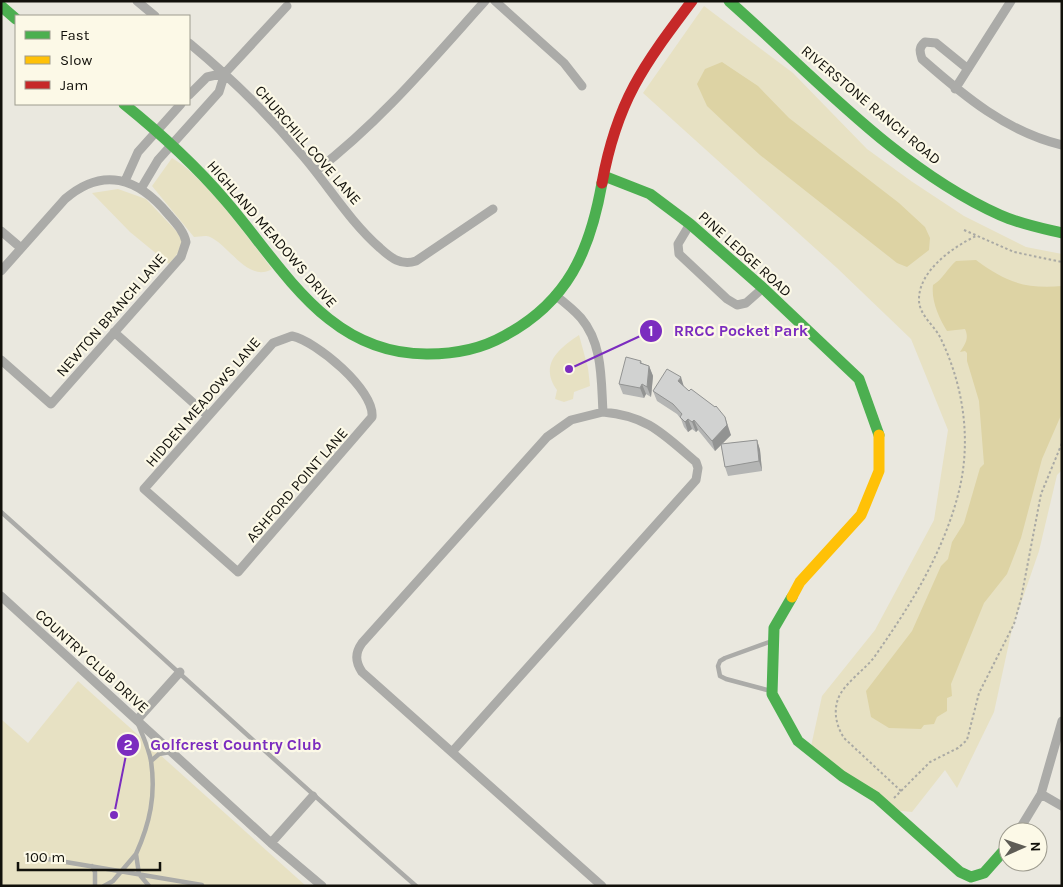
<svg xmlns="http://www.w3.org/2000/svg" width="1063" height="887" viewBox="0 0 1063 887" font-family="Karla,sans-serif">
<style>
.green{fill:#e7e1c3}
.water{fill:#ddd3a4}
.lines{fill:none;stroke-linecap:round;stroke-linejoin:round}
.path{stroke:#a9a9a4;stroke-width:2;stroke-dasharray:2.5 2.5;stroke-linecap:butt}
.lane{stroke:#ababa8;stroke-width:4.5}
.street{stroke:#ababa8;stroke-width:9}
.fast{stroke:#4caf50;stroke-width:11}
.slow{stroke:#ffc107;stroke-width:11}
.jam{stroke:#c62828;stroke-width:11}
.wall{fill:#b4b5b4}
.shaded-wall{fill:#929392}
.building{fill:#d1d2d1;stroke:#929392}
.labels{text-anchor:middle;stroke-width:4.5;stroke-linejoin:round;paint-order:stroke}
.street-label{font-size:15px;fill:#12110b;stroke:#fcf9e7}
.leader{fill:none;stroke:#7b2cbf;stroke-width:2}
.callout-dot{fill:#7b2cbf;stroke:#fcf9e7;stroke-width:2}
.mark-label{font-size:15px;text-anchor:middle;font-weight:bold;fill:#fff}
.callout-label{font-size:16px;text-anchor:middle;font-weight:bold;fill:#7b2cbf;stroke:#fcf9e7;stroke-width:4.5;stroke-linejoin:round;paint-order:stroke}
</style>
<rect width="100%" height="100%" fill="#eae8df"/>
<path class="green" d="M704,6L793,73L867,149L911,181L964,216L1026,247L1062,254V470L1057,475L1039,551L1012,629L994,712L957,788L945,770L912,812L891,810L810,751L822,696L875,630L934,520L948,430L911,339L837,268L643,93Z
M172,158C203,175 249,239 272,269C248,283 230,246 210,237C206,235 199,237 194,237L152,186Z
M118,189L146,199L181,236L183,247L169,264L130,232L92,193Z
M579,335L588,368L590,386L574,392L573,399L564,402L555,399L557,390C539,365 558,349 579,335Z
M78,681L306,886H1V719L28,743Z"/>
<path class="water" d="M722,62L758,86L789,118L899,203L925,227L930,238L929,250L907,267L897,263L760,155L725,123L707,106L697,84L705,69Z
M976,260C1006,282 1024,289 1062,286V413L1042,459L1021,538L1007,574L984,603L951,684L952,696L947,698V711L937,717L934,724L924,725L921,729L889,728L871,717L866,691L912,631L941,566L948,559L952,542L964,523L980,468L984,464L979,401L967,361V353L965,351L960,352C966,343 969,338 965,329L947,331C939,318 931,301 933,285C942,280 948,268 956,261Z"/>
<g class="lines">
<path class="path" d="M964,230L1014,252L1062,262
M901,791L844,738C837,727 833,713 838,699C844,683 865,670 875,656C910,606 942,555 958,495C972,442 964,386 940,337C933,324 918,314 919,298C920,270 953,247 976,236
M894,798L930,762L958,748L967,740L979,693L1014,624L1021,599L1041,494L1062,443"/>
<path class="lane" d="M1,512C140,636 276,763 416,886
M771,691L726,679L720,676L718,666L720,661L725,658L772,641
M151,761L159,754L170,752
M136,854C150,823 156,795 151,761C149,749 143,736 138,724
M36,857L202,885
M92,866L95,872V886
M104,886L113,881L136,854L139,874L149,886"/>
<path class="street" d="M137,1L155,16
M495,1L564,63L582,86
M189,43C230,77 268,114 302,155C328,185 350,222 380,248C391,258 401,266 416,261L493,209
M968,69L936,43L925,42C918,48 920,52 922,59C964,96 1007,132 1062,145
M955,89L1011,1
M189,95L207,77L225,73
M316,171C380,122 431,61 485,1
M125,181L138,152L181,104
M142,187L158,160L219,92L225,73L287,6
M690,224L678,244L679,254L727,299L737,305L746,303L763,288
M1,231L21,248
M1,271L65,199C103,166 138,178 168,214C175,222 184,231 186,242L181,257L51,404L1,360
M555,295C564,302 574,310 581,318C603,344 601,380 603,412L571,420L547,437L362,643C355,653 355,661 362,672L602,886
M114,332L208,416
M292,336C316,341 375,390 372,417L238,572L144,489L273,343Z
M1,596L271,843L322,886
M137,720L180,672
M452,752L696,480L698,468L696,462C663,434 648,416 603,412
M1041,794L1062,806
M1018,832L1041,794L1062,721
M271,843L313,796"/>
<path class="fast" d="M729,1C813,75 897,169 1000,215C1020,224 1041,228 1062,233
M1,6L16,19
M124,104C160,133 195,165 225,200C283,267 327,355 428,354C454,354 481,349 504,336C568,302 590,251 602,183
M604,176L650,194L690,224L763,288L859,379L879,435
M792,597L774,628L772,694L798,741L842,776L876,797L960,872L971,877L984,873L1008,846"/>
<path class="slow" d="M792,597L800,582L861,515L879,471V435"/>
<path class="jam" d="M602,183C617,101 643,66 692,1"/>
</g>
<path class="wall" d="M641,361L642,363L649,366L653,376L651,397L646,394L644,398L623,394L619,384Z
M684,387L731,435L722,444L757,440L760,450L762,471L728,476L725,467L721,445L715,451L698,430L696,432L692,429L688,432L684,427L681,419L677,414L657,401L653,391Z"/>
<path class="shaded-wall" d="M649,366L653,376L651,397L647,387Z
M681,377L684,387L681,391L678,381Z
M642,384L646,394L644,398L640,388Z
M725,417L731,435L715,451L712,441Z
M688,419L692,429L688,432L685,422Z
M694,420L698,430L696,432L692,422Z
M757,440L760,450L762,471L759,461Z"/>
<path class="building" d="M626,357L641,361L640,363L649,366L647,387L642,384L640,388L619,384Z
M667,369L681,377L678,381L689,391L691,389L715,407L716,406L725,417L727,425L712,441L694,420L692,422L688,419L685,422L680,417L682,414L673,404L653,391Z
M757,440L759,461L725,467L721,444Z"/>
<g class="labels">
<g class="street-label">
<text transform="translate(871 105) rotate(40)" y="5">RIVERSTONE RANCH ROAD</text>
<text transform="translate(308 145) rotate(49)" y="5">CHURCHILL COVE LANE</text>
<text transform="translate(272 234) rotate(49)" y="5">HIGHLAND MEADOWS DRIVE</text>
<text transform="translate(745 254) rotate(42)" y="5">PINE LEDGE ROAD</text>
<text transform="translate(111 315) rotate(-49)" y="5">NEWTON BRANCH LANE</text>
<text transform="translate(203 402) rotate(-49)" y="5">HIDDEN MEADOWS LANE</text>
<text transform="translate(297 485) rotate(-49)" y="5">ASHFORD POINT LANE</text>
<text transform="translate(92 661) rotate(42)" y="5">COUNTRY CLUB DRIVE</text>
</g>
</g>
<path class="leader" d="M569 369L651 331M114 815L128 745"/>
<g class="callout-dot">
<circle cx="569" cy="369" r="5"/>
<circle cx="114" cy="815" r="5"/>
<circle cx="651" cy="331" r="12"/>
<circle cx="128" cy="745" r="12"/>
</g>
<g class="mark-label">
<text x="651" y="336">1</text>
<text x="128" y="750">2</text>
</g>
<g class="callout-label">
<text x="741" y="336">RRCC Pocket Park</text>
<text x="236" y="750">Golfcrest Country Club</text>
</g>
<rect width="1063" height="887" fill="none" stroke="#12110b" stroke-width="5"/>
<rect x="15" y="15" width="175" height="90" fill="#fcf9e7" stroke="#9e9c8f"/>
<rect x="25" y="31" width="25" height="8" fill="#4caf50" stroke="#9e9c8f"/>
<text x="60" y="40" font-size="15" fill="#12110b">Fast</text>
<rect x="25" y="56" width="25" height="8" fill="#ffc107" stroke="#9e9c8f"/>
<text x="60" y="65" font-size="15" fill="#12110b">Slow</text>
<rect x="25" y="81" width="25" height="8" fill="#c62828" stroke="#9e9c8f"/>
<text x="60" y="90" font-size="15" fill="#12110b">Jam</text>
<g transform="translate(1023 847) rotate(88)"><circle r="24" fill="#fcf9e7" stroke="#9e9c8f"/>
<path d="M0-4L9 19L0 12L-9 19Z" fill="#5e5c55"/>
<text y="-8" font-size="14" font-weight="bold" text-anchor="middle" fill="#12110b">N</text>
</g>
<path d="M18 862v8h142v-8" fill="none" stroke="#12110b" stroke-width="2.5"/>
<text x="25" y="862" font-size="15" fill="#12110b" stroke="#fcf9e7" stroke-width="4" paint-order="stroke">100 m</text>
</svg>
